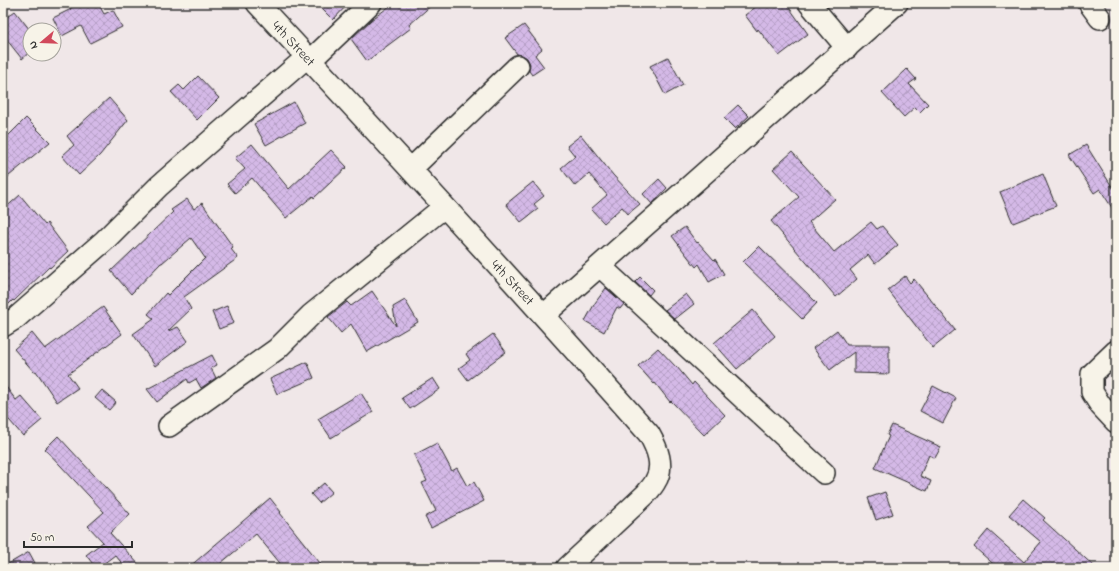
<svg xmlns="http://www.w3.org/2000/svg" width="1119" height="571" viewBox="0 0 1119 571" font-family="'Indie Flower',sans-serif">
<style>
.building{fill:url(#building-cross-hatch);stroke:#2b2b2b}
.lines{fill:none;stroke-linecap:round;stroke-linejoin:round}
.minor-casing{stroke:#2b2b2b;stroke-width:24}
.minor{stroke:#f7f3e8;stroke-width:21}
.labels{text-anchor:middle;stroke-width:3;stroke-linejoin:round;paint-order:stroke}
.street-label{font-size:14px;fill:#2b2b2b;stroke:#f7f3e8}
</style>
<defs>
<pattern id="building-cross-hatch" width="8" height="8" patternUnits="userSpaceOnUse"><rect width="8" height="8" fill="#d4b9e7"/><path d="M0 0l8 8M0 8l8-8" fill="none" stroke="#b69fc6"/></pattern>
</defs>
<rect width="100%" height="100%" fill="#f0e7e8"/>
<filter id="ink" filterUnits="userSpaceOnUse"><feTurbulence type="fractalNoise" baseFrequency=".025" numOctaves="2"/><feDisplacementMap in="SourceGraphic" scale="8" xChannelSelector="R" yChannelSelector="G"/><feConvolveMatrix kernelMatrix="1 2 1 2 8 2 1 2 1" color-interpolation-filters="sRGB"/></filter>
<g filter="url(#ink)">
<path class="building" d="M68,3H98L104,14L113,10L122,27L90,43L81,26L62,36L53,18L71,9Z
M316,3H349L333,20Z
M394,3H434L409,25L411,28L367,61L351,39L371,20Z
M761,3H786L808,34L779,56L758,29L757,31L745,15Z
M15,11L30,30V52L22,59L3,35V20Z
M524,25L542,49L535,55L544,67L532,75L529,71L530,64L527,58L522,55L517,54L505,38Z
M668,57L683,85L665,95L650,66Z
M907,69L916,79L909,84L928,104L920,112L915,107L904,117L882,93Z
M198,76L219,98L197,120L171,92L179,85L184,90Z
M109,98L128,120L100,155L79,175L62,156L74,145L67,136Z
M294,102L305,123L266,145L254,124Z
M738,105L749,116L735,129L724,118Z
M26,118L50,142L3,181V141Z
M581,135L613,175L640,204L628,214L622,207L604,223L591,209L607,195L589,174L575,186L561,168L575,156L567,146Z
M252,144L289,189L331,150L347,167L314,198L313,196L286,218L252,178L235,193L227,184L245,169L235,158Z
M1086,145L1116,193V214L1100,189L1094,193L1069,155Z
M792,152L835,199L809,222L834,252L871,222L877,229L882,226L898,245L875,264L868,255L850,270L857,279L836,297L771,221L799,197L773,169Z
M1043,174L1056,206L1013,223L1000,192Z
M659,179L667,188L652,204L643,194Z
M533,182L544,196L534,204L538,209L521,222L506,204Z
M20,195L45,225L47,223L68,251L50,268L49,267L14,301L13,300L3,310V210Z
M187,199L194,209L202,203L233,247L231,249L238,258L184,297L191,309L168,331L178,327L188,341L155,366L133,334L154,319L148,314L166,293L168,295L205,258L191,238L162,263H161L131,294L111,271L173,212L171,210Z
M685,227L697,243L698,242L714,260L715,259L724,274L709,282L699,264L696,267L688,257L672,236Z
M759,246L817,303L802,319L743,262Z
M905,276L910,283L914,279L955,330L933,348L888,290Z
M640,277L653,290L649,295L635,282Z
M606,288L624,304L620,309L617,307L604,332L585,321L595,303Z
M372,291L396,326L393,307L405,300L418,322L367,352L351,324L341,333L328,317L347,302L351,306Z
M686,294L694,304L675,319L665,310Z
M227,306L234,323L219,329L212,312Z
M103,307L122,334L68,374L78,388L57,402L36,371L34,372L14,349L32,333L45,349Z
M753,310L775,336L737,369L714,343Z
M837,330L847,345H889V374L854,373V352L830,370L813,348Z
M493,334L506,352L468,380L459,368L470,360L466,354Z
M658,348L677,368V367L692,385L694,382L725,415L704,435L671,401L670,402L655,383L654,384L638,366Z
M212,355L217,365L211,368L216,378L201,388L196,379L189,383L187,379L157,402L147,389Z
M307,362L314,378L277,394L270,379Z
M433,378L440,389L410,409L402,398Z
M3,383L16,400L21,396L42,420L23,436L3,413Z
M933,386L956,398L943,423L920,411Z
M102,390L116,402L109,410L95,398Z
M361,393L373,412L331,438L318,419Z
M892,425L941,447L935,458L929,455L920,476L931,481L927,491L875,468L889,436L887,435Z
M58,436L130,514L110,533L142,568H126L115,555L98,568H96L86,555L103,542L88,526L104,512L45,449Z
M437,443L452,471L457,468L467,486L474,482L484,501L431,528L425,517L436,511L422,483L427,481L414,455Z
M324,483L332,492L319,503L311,494Z
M885,492L893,514L876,520L868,498Z
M270,498L281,512L280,513L324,568H284L256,534L215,568H188Z
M1023,499L1045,518L1043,520L1096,568H998L974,547L988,530L1024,562L1041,542L1009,515Z
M29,552L35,563L26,568H3V567Z"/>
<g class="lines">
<defs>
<path id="minor" d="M257,3C389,145 520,288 649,434C657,448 665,466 655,482C653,486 649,490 646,494L567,568
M809,3L847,48
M1089,3L1100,18
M310,61L371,3
M411,169L518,66
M600,266L824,473
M544,315L897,3
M3,326L16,318L104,241L159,186L239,116L307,57
M1116,351L1092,374V392L1101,406L1116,422
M169,426L277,349L311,315L444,207"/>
</defs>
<use href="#minor" class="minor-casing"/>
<use href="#minor" class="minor"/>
</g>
</g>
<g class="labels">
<g class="street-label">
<text transform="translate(294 43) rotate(47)" y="5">4th Street</text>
<text transform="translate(513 282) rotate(47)" y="5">4th Street</text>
</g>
</g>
<rect width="1119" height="571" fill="none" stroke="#f7f3e8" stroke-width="16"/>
<rect x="8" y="8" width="1103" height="555" fill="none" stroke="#2b2b2b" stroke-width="1.5" filter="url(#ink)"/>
<g transform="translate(42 42) rotate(251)"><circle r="19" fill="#f7f3e8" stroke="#a5a39c"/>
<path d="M0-3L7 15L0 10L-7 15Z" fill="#d1495b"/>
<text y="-6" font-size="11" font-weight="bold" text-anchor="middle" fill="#2b2b2b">N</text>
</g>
<path d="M24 541v6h108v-6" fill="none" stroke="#2b2b2b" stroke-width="2"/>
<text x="30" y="541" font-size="12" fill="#2b2b2b" stroke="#f7f3e8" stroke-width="3" paint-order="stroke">50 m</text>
</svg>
